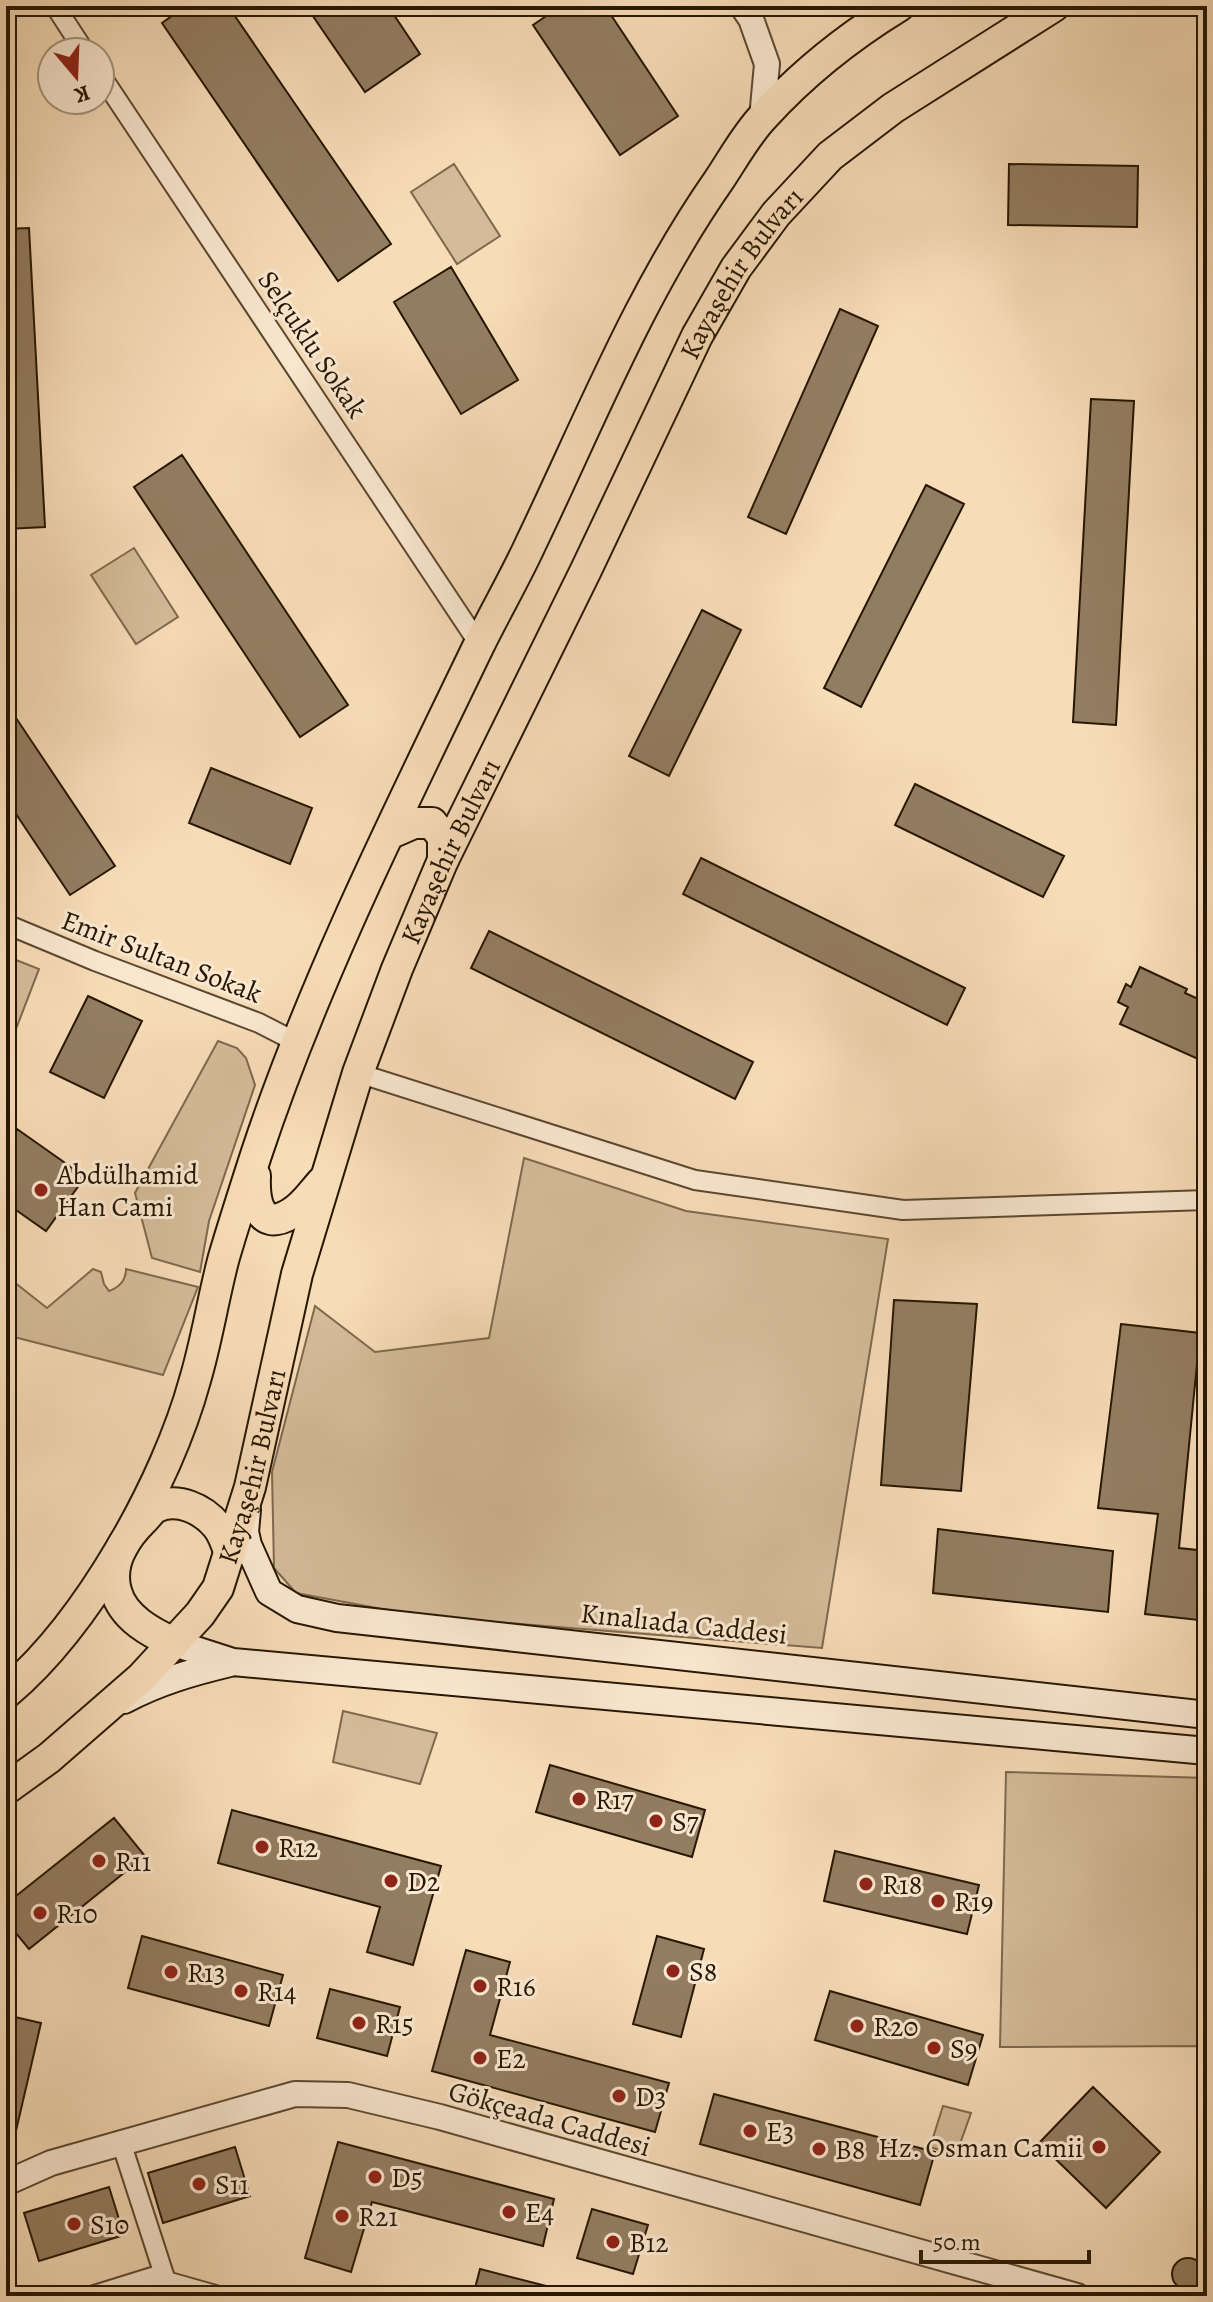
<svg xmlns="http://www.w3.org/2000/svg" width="1213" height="2302" viewBox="0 0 1213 2302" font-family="Alegreya,serif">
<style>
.green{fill:#d4bb99;stroke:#7e694e;stroke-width:2}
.building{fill:#937d61;stroke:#271702;stroke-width:2}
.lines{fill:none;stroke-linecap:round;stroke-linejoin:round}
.minor-casing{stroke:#5b4830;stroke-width:22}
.tertiary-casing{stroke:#5b4830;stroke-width:28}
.secondary-casing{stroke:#271702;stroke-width:30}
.primary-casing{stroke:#271702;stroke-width:34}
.minor{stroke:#fae8d1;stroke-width:18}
.tertiary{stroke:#fae8d1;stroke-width:24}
.secondary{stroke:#fae8d1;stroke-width:26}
.primary{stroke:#f7dcb8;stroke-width:30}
.poi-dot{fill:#8f2418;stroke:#fae8d1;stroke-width:3}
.labels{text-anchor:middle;stroke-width:6;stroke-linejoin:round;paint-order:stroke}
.street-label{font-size:28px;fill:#271702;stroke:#fae8d1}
.poi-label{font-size:28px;fill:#271702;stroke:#fae8d1;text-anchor:start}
</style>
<rect width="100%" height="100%" fill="#f7dcb8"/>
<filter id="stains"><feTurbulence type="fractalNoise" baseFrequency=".0025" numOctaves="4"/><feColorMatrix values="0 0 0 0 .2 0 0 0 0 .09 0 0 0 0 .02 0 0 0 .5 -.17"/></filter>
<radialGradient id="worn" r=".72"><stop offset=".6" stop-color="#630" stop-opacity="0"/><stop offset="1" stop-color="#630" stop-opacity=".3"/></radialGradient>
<path class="green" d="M454,164L500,236L457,264L411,192Z
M134,548L178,617L136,644L91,575Z
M6,956L39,969L6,1055Z
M218,1041L237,1048L246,1058L255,1085L209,1221L200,1272L152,1258L135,1193Z
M524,1158L686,1211L888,1239L822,1648L420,1616L296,1593L274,1568L272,1472L315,1306L375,1352L489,1338Z
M93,1269L101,1272L104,1284L109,1291C120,1287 126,1280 126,1269L198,1287L163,1375L6,1335V1281L9,1278L47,1308Z
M343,1711L437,1733L420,1784L333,1762Z
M1006,1772L1207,1778V2121L1202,2120L1199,2046L1000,2047Z
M943,2106L971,2113L956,2155L930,2147Z"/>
<path class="building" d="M186,6H228L391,244L338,281L162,23Z
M306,6H388L420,54L365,92Z
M561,6H605L678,116L620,155L533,25Z
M1009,164L1138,166L1137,227L1008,225Z
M29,228L45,527L6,529V229Z
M451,267L518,380L461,414L394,302Z
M840,309L878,326L786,534L748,517Z
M1091,399L1134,401L1116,725L1073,722Z
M182,455L348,705L300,737L134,487Z
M926,485L964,504L861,707L824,688Z
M702,610L741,630L669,776L629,756Z
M6,703L115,866L70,895L6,799Z
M211,768L312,808L290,864L189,823Z
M915,784L1064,856L1043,897L895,825Z
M701,858L965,988L947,1025L683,894Z
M489,931L753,1062L735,1099L471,968Z
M1140,967L1187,989L1185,993L1207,1003V1063L1120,1024L1128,1007L1118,1002L1126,984L1131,987Z
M88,996L142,1021L104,1098L50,1072Z
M17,1129L85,1177L46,1231L6,1203V1144Z
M894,1300L977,1304L961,1491L881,1485Z
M1121,1324L1200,1333L1179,1548L1207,1551V1621L1145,1614L1158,1514L1098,1508Z
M938,1529L1113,1551L1108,1612L933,1593Z
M550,1765L705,1810L692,1857L536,1812Z
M232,1810L441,1866L413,1965L367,1952L380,1907L218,1863Z
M114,1818L145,1856L29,1949L6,1921V1904Z
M835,1851L979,1885L967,1934L824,1901Z
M142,1936L283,1975L269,2026L128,1988Z
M657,1936L704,1949L681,2037L633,2024Z
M466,1950L510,1962L490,2035L669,2083L655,2132L432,2071Z
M330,1989L400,2007L387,2056L317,2038Z
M830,1991L983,2035L968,2085L815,2040Z
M6,2015L41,2023L13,2144L6,2143Z
M1093,2087L1160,2152L1106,2208L1039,2143Z
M714,2094L935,2152L920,2205L700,2144Z
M338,2142L554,2199L543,2246L372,2202L351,2272L305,2258Z
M235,2147L250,2196L163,2223L148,2173Z
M109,2187L124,2235L39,2261L24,2213Z
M592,2209L648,2225L633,2274L577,2258Z
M1172 2274a16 16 0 1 1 32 0a16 16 0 1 1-32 0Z
M480,2269L562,2290V2296H473Z"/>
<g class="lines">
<defs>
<path id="minor" d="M55,6L85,52
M100,74L479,644
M6,924L95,961L259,1023L296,1042
M358,1073L695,1180L903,1210L1207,1200
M121,2142L166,2281
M91,2296L152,2277L219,2296"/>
<path id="tertiary" d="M742,6L751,19L767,64L762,118
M6,2183L51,2163L295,2094L348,2095L440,2117L1077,2296"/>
<path id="secondary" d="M247,1510L245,1532L248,1545L269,1592L297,1609L337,1618L1207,1715
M174,1643L233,1662L1207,1751
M124,1700C158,1682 192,1672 230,1663"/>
<g id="primary">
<path d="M391,833L414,823H432L443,837V860"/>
<path d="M255,1176C254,1198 258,1233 290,1214C303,1207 312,1193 322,1182"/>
<path d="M174,1643C152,1633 123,1618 116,1591C108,1563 124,1539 143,1520C147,1516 151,1510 156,1507C178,1497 203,1509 217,1526C223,1533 227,1545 230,1554"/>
<path d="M6,1693C88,1624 167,1483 195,1380C207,1340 213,1298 224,1257C234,1223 245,1189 256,1155C314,980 398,813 478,647C495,612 515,578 531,543C590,420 640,293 719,180C733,159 746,135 763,117C802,74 850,36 899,6"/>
<path id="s1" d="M6,1789L49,1758L142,1677L200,1614L218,1588L250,1487L297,1274L358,1073L397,969L443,860L586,570L697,336L736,268L776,214L830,156L893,108L1054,6"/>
</g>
</defs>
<use href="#minor" class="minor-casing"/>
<use href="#tertiary" class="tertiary-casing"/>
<use href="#secondary" class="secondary-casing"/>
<use href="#primary" class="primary-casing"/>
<use href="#minor" class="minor"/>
<use href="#tertiary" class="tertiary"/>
<use href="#secondary" class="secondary"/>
<use href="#primary" class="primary"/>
</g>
<g class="poi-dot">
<circle cx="41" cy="1190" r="8"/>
<circle cx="579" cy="1799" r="8"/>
<circle cx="656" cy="1821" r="8"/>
<circle cx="262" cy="1847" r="8"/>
<circle cx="99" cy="1861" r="8"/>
<circle cx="391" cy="1881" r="8"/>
<circle cx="866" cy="1884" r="8"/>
<circle cx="938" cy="1901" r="8"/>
<circle cx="40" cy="1913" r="8"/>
<circle cx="673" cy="1971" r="8"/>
<circle cx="171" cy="1972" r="8"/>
<circle cx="480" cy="1986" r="8"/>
<circle cx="241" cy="1991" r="8"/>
<circle cx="359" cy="2023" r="8"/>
<circle cx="857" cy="2026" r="8"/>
<circle cx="934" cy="2048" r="8"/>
<circle cx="480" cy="2058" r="8"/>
<circle cx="619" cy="2096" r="8"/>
<circle cx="750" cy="2131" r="8"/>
<circle cx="1099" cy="2147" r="8"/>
<circle cx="819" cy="2149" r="8"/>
<circle cx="375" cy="2177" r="8"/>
<circle cx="199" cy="2184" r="8"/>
<circle cx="509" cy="2212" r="8"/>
<circle cx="342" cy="2216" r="8"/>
<circle cx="74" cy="2224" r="8"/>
<circle cx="613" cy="2242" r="8"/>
</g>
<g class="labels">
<g class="street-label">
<text dy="10" stroke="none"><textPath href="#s1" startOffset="1716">Kayaşehir Bulvarı</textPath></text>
<text transform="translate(313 344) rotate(56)" y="10">Selçuklu Sokak</text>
<text dy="10" stroke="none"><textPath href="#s1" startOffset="1068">Kayaşehir Bulvarı</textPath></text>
<text transform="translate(162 956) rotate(21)" y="10">Emir Sultan Sokak</text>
<text dy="10" stroke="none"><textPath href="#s1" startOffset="420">Kayaşehir Bulvarı</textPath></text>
<text transform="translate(684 1623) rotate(6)" y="10">Kınalıada Caddesi</text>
<text transform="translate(550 2118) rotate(16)" y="10">Gökçeada Caddesi</text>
</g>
<g class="poi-label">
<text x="57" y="1184">Abdülhamid<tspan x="57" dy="32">Han Cami</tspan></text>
<text x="595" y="1809">R17</text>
<text x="672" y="1831">S7</text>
<text x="278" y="1857">R12</text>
<text x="115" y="1871">R11</text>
<text x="407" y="1891">D2</text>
<text x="882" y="1894">R18</text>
<text x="954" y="1911">R19</text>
<text x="56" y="1923">R10</text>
<text x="689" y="1981">S8</text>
<text x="187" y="1982">R13</text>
<text x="496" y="1996">R16</text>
<text x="257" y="2001">R14</text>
<text x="375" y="2033">R15</text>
<text x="873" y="2036">R20</text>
<text x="950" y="2058">S9</text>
<text x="496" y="2068">E2</text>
<text x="635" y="2106">D3</text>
<text x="766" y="2141">E3</text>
<text x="1083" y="2157" text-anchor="end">Hz. Osman Camii</text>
<text x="835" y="2159">B8</text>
<text x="391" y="2187">D5</text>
<text x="215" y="2194">S11</text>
<text x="525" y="2222">E4</text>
<text x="358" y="2226">R21</text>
<text x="90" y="2234">S10</text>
<text x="629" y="2252">B12</text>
</g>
</g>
<rect width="1213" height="2302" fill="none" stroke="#f7dcb8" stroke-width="32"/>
<rect x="8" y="8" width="1197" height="2286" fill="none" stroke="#271702" stroke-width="4"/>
<rect x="16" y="16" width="1181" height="2270" fill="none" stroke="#271702" stroke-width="2"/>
<g transform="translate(76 76) rotate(161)"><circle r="38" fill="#fae8d1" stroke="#a6947e" stroke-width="2"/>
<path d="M0-6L14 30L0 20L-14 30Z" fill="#8f2418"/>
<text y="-12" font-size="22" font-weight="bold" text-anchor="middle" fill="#271702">K</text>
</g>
<path d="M921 2250v12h168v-12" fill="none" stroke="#271702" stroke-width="4"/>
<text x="933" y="2250" font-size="24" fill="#271702" stroke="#fae8d1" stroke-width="6" paint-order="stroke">50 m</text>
<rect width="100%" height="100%" filter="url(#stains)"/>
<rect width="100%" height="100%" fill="url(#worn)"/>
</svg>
